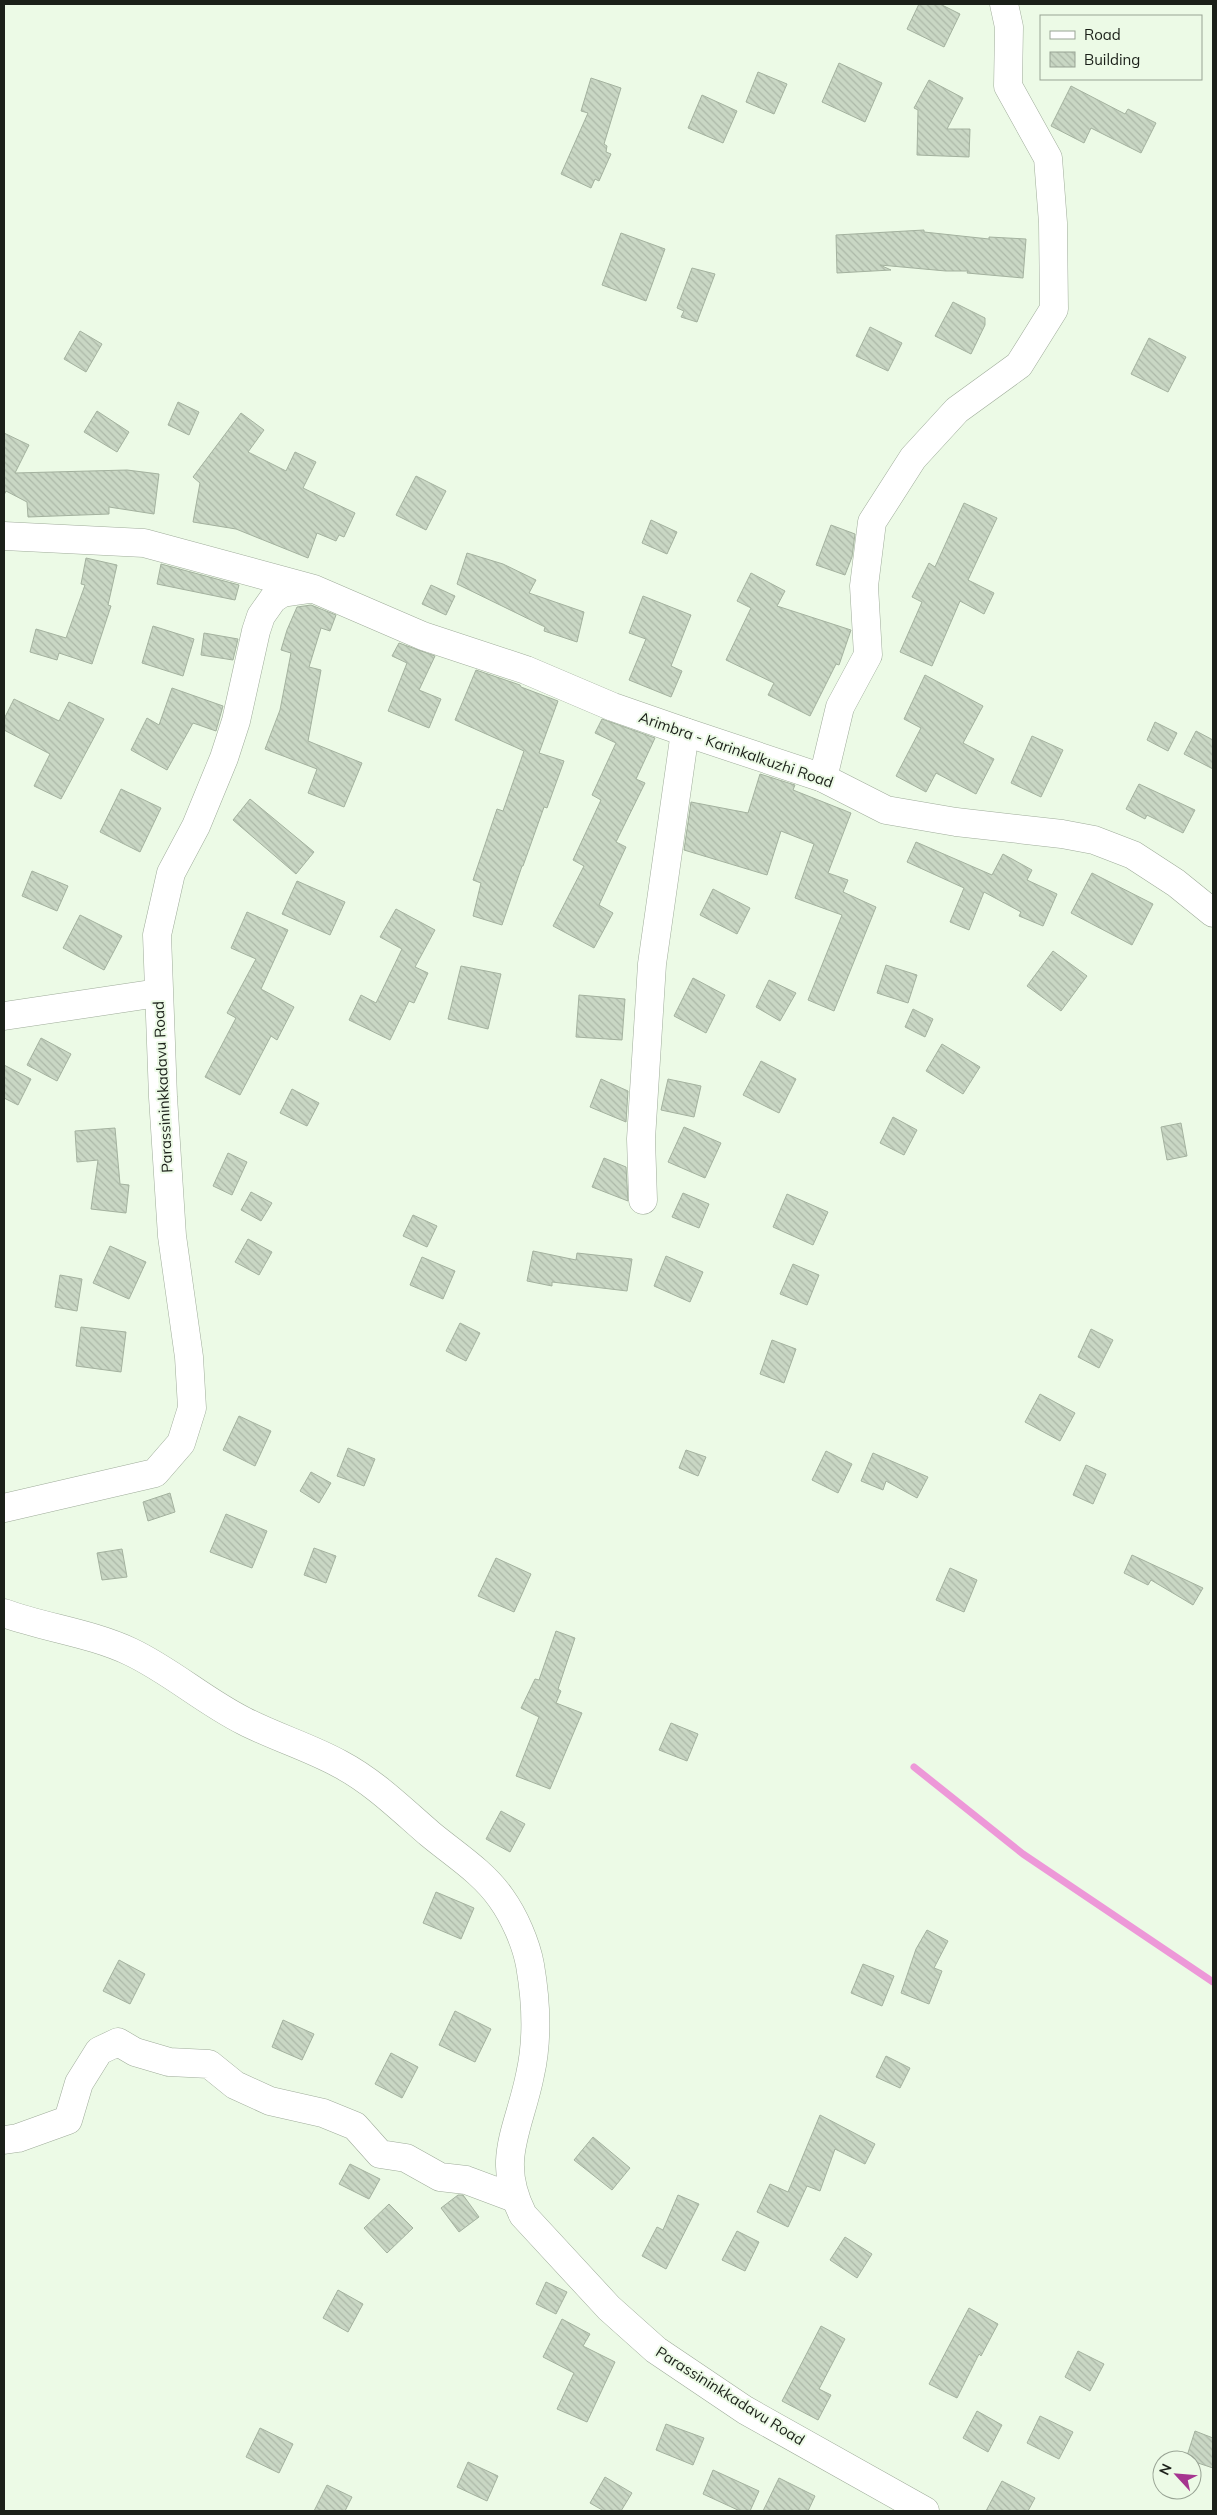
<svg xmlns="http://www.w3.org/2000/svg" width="1217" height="2515" viewBox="0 0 1217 2515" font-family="Mulish,sans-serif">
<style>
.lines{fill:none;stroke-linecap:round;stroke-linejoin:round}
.stream{stroke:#ed98d8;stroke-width:7}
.building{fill:url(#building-back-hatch);stroke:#a4b29f}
.minor-casing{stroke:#9fac9a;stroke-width:29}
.major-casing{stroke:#9fac9a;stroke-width:29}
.minor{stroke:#fff;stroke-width:28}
.major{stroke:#fff;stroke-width:28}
.labels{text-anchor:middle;stroke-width:4;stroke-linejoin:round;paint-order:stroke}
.street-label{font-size:15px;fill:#1b2019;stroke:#ecfae6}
</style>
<defs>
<pattern id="building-back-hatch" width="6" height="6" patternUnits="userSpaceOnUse" patternTransform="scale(1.25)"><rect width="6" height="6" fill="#c9d7c4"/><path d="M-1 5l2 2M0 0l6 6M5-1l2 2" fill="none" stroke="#acb8a8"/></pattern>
</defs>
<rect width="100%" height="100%" fill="#ecfae6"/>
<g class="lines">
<path class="stream" d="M914,1767L1023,1854L1213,1982"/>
</g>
<path class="building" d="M919,4H940L960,14L944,47L907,29Z
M839,63L882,83L865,122L822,102Z
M758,72L787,84L774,114L746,102Z
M591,78L621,88L604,144L607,146L606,152L611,154L599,181L595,179L591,188L561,174L588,113L581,111Z
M929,80L963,98L947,129H970L969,157L917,155L918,110L914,108Z
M1071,86L1125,114L1128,109L1156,123L1141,153L1091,128L1084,143L1051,126Z
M702,95L737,111L723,143L688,128Z
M924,230V232L989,239V237L1026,239L1023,278L967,273L968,271H946L880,265L891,270L837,273L836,235Z
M621,233L665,249L646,301L602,285Z
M692,268L715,274L697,322L681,317L684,311L677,308Z
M953,302L985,318V325L971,354L935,336Z
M870,327L902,343L888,371L856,356Z
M80,331L102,344L86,372L64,359Z
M1149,338L1186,357L1168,392L1131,374Z
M178,402L199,412L189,435L168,425Z
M97,411L129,432L117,452L84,432Z
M241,413L264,430L248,452L286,471L295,452L316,462L303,488L355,513L344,537L339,535L336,541L317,533L308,558L236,529L193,522L200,483L193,477Z
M4,433L29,445L15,473L127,470L159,474L154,514L109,507V514L28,517L27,502L6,491L4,495Z
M416,476L446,491L426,530L396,515Z
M964,503L997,518L968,580L994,593L984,614L960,601L932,666L900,652L922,602L912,597L929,563L935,567Z
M651,520L677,532L667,554L642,543Z
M831,525L855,534L852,557L845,575L816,565Z
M467,553L503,564L536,580L529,593L584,612L577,642L544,631L545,627L457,584Z
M86,558L117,565L108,605L111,606L92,664L59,653L57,660L30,652L36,629L66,638L85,585L81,584Z
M161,564L239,585L235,600L157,584Z
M751,573L785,591L777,606L851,630L839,665L836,664L810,716L768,695L774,683L726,660L751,608L737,601Z
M431,585L455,596L446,615L422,604Z
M643,596L691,615L671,666L682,671L671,697L629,680L646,639L629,633Z
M311,605L336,615L330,631L321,628L309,667L321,670L308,741L362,763L344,807L308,793L317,769L265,749L280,710L291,653L281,650L287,630L297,607Z
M153,626L194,639L183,676L142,663Z
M204,633L238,639L233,660L201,655Z
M399,643L435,656L419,690L441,699L429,728L388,711L407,663L392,656Z
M476,670L520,685L521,687L558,701L539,753L564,761L547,808L544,807L523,866H522L502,925L473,916L481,883L473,880L497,809L503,811L524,751L455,720Z
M925,675L983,706L963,743L994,759L976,794L936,773L926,792L896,776L921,728L904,719Z
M172,688L223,706L216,731L193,723L167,770L131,750L147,718L159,725Z
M14,699L59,721L69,702L104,719L61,799L34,786L50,754L4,730V719Z
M602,719L655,738L636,779L645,783L616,842L626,847L599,905L613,913L594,948L553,926L584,866L573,860L601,800L592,795L616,743L595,733Z
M1155,722L1177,733L1168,751L1147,740Z
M1196,731L1213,740V769L1184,754Z
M1032,736L1063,750L1041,797L1011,783Z
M760,774L795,785L793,790L851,813L828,873L848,880L843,892L876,907L834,1011L808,1000L842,915L795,898L814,844L781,831L767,875L684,850L691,802L748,813Z
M1139,784L1195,810L1183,833L1147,815L1145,819L1126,809Z
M121,789L161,808L140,852L100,832Z
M250,799L314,852L296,874L233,820Z
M916,842L992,875L1003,854L1032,870L1027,880L1057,894L1043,926L1019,916L1021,912L984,892L969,930L950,922L964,888L907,862Z
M32,871L68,886L57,911L22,896Z
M1092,873L1153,904L1132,945L1071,913Z
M297,881L345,902L330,935L282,914Z
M713,889L750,908L737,934L700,915Z
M396,909L435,930L415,967L428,973L414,1003L409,1001L390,1040L349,1020L361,995L376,1003L402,949L380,937Z
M247,912L288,930L261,989L294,1007L277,1040L271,1036L240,1095L205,1077L236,1018L227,1013L256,959L231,948Z
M80,915L122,936L104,970L63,948Z
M1053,951L1087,976L1061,1011L1027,986Z
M886,965L917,975L908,1003L877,993Z
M461,966L501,974L488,1029L448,1019Z
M693,978L725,995L706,1033L674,1016Z
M769,980L796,993L780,1021L756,1007Z
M579,995L625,999L622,1040L576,1037Z
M913,1009L933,1019L925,1037L905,1027Z
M41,1038L71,1054L57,1081L27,1065Z
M942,1044L980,1067L963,1094L926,1071Z
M761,1061L796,1079L779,1113L743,1095Z
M4,1065L31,1079L18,1105L4,1098Z
M601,1079L628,1091L626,1122L590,1107Z
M668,1079L701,1086L694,1117L661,1110Z
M292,1089L319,1103L307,1126L280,1113Z
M893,1117L917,1130L904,1155L880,1143Z
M1181,1123L1187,1156L1167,1160L1161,1127Z
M684,1127L721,1143L705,1178L668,1162Z
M115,1128L120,1184L129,1185L126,1213L91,1209L98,1160L77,1162L75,1131Z
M228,1153L247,1162L232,1195L213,1186Z
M604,1158L626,1167L628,1201L592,1187Z
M251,1192L272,1203L261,1221L241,1210Z
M683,1193L709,1204L699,1228L672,1217Z
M787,1194L828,1212L813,1245L773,1227Z
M413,1215L437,1226L427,1247L403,1236Z
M248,1239L272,1252L259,1275L235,1262Z
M110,1246L146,1262L129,1299L93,1283Z
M533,1251L576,1260L577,1253L632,1259L627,1291L552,1282V1286L527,1281Z
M666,1256L703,1272L690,1302L654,1286Z
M422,1257L455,1271L443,1299L410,1285Z
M793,1264L819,1275L807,1305L780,1294Z
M60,1275L82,1279L77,1311L55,1307Z
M460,1323L480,1333L466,1361L446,1351Z
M81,1327L126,1332L121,1372L76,1366Z
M1091,1329L1113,1340L1099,1368L1078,1357Z
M772,1340L796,1349L784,1383L760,1374Z
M1040,1394L1075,1413L1060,1441L1025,1422Z
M239,1416L271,1431L255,1466L223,1450Z
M348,1448L375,1459L364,1486L337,1476Z
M686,1450L706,1457L698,1476L679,1468Z
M826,1451L852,1464L838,1493L812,1480Z
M873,1453L928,1477L917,1498L886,1481L883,1490L861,1481Z
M1086,1465L1106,1474L1093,1504L1073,1495Z
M311,1472L331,1483L319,1503L300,1491Z
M170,1493L175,1512L148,1521L143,1502Z
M226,1514L267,1531L252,1568L210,1552Z
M314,1548L336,1556L326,1583L304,1575Z
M122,1549L127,1577L102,1580L97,1553Z
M1132,1555L1203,1588L1193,1605L1151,1580L1148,1585L1124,1573Z
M496,1558L531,1574L514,1612L478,1596Z
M950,1568L977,1580L964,1612L936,1600Z
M556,1631L575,1638L558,1689L561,1691L556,1703L582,1713L550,1789L516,1776L539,1717L521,1708L535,1679L539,1680Z
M671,1723L698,1734L687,1761L659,1750Z
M501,1811L525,1824L510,1852L486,1839Z
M436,1892L474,1908L461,1939L423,1923Z
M927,1930L948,1941L934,1968L942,1971L929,2004L901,1993L916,1949Z
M119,1960L145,1974L130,2004L103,1991Z
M863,1964L894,1976L882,2006L851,1993Z
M455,2011L491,2029L475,2062L439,2045Z
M283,2020L314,2034L302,2060L272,2047Z
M391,2053L418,2067L402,2098L375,2084Z
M886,2056L910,2068L900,2088L876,2077Z
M820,2115L875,2144L865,2164L835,2149L820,2191L807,2186L788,2227L757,2212L770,2184L788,2192Z
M593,2137L630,2168L612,2190L574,2160Z
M350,2164L380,2179L369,2199L339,2184Z
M458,2195H463L479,2217L459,2232L441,2208Z
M678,2195L699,2204L666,2269L642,2256L657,2227L663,2230Z
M389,2204L413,2228L387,2253L364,2228Z
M737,2231L759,2242L745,2271L722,2260Z
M845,2237L872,2254L857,2278L830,2260Z
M546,2282L567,2292L556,2314L536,2304Z
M338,2290L363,2304L348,2332L323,2318Z
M969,2308L998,2324L981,2356L979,2354L957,2398L929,2384Z
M562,2319L590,2334L583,2346L615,2362L587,2422L557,2409L574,2373L543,2357Z
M821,2326L845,2339L819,2389L831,2395L818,2420L782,2401Z
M1078,2351L1104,2364L1090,2391L1065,2377Z
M977,2411L1002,2425L988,2452L963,2438Z
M1040,2416L1073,2432L1059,2459L1027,2443Z
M666,2424L704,2438L693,2465L656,2450Z
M260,2428L293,2444L279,2473L246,2457Z
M1195,2431L1213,2438V2468L1186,2459Z
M468,2462L498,2476L487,2501L457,2487Z
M713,2470L759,2491L750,2511H740L703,2494Z
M605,2477L632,2493L621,2511H604L590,2503Z
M779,2478L815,2496L808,2511H763Z
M1002,2481L1035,2498L1028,2511H986Z
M327,2485L352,2497L345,2511H314Z"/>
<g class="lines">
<defs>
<path id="minor" d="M823,778L840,707L868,655L864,586L872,522L913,458L957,410L1019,365L1054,309L1053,223L1048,158L1008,86L1009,27L1004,4
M4,1016L158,993
M643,1200L641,1139L652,964L685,732
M4,2140L18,2138L68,2120L79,2083L99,2051L118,2042L135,2052L169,2062L209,2064L235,2085L270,2101L323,2113L355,2126L380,2154L406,2158L440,2177L466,2180L514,2198"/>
<path id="major" d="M4,536L144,543L314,589L423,636L526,670L613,707L685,732L823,778L886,810L956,822L1062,834L1094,840L1133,855L1176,883L1213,913
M4,1508L155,1473L181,1443L192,1408L189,1357L172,1236L163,1097L157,935L171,873L196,826L224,758L236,721L256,631L261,616L273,599L282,593L310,589
M4,1613C45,1628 91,1633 131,1652C171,1671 204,1701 244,1721C275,1737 309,1747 340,1764C374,1782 401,1809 430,1834C454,1854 483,1872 501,1898C514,1916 526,1943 530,1965C536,2000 538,2040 530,2075C519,2130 495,2160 523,2215L609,2308L656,2350L745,2410L925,2511"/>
</defs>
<use href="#minor" class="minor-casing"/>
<use href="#major" class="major-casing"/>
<use href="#minor" class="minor"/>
<use href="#major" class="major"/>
</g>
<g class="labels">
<g class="street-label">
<text transform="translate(736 750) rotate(19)" y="5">Arimbra - Karinkalkuzhi Road</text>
<text transform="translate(163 1087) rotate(-93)" y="5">Parassininkkadavu Road</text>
<text transform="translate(730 2396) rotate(32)" y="5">Parassininkkadavu Road</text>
</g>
</g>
<rect width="1217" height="2515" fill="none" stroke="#1b2019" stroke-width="10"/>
<rect x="1040" y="15" width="162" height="65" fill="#ecfae6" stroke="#98a394"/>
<rect x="1050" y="31" width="25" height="8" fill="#ffffff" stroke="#98a394"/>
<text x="1084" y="40" font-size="15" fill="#1b2019">Road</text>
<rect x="1050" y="52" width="25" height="15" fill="url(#building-back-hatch)" stroke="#98a394"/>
<text x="1084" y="65" font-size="15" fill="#1b2019">Building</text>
<g transform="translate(1177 2475) rotate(296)"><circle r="24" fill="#ecfae6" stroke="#98a394"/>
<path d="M0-4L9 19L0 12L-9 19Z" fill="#a63590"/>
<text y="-8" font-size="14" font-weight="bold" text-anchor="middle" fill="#1b2019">N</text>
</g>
</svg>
